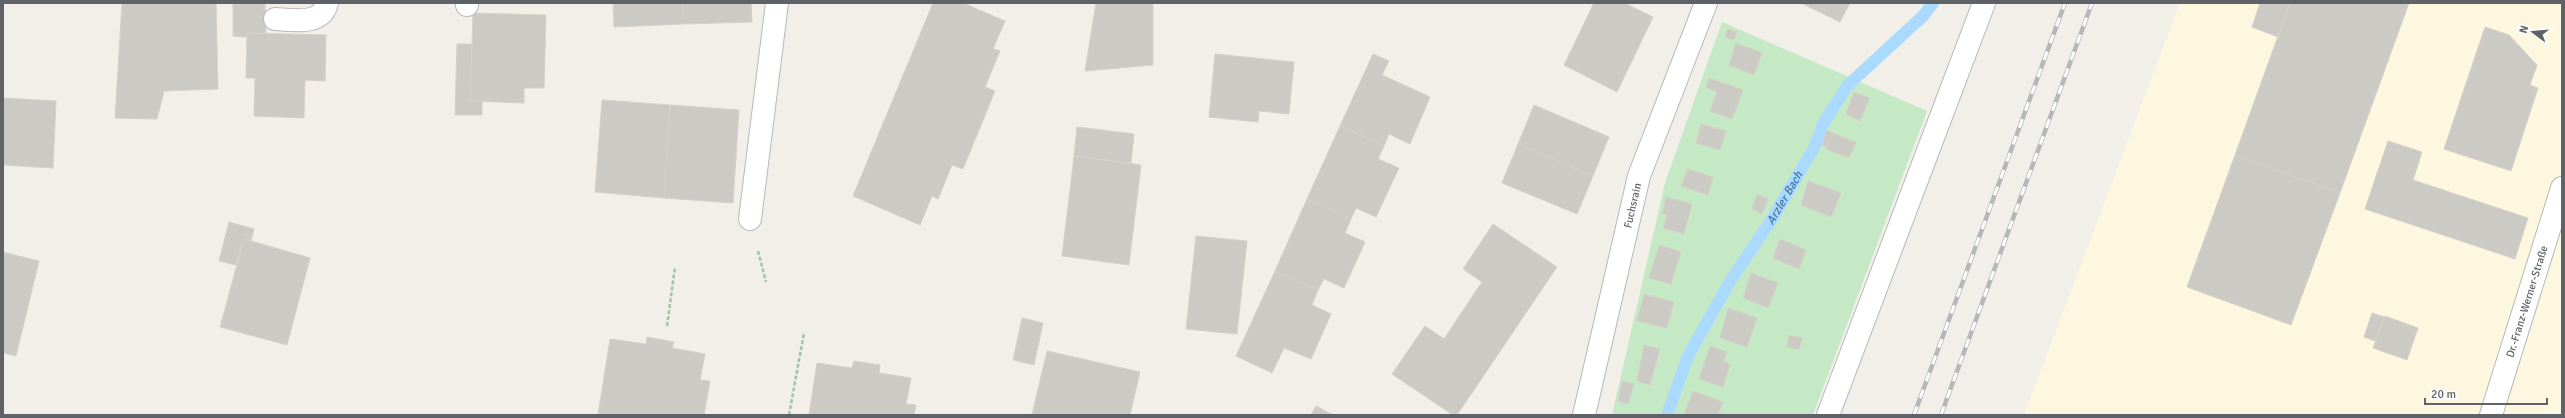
<svg xmlns="http://www.w3.org/2000/svg" width="2565" height="418" viewBox="0 0 2565 418" font-family="Signika,sans-serif">
<style>
.commercial{fill:#fef7e0}
.green{fill:#c5e8c5}
.lines{fill:none;stroke-linecap:round;stroke-linejoin:round}
.stream{stroke:#aadaff;stroke-width:12}
.building{fill:#cccac5;stroke:#d6d1c6}
.lane-casing{stroke:#b5b8bc;stroke-width:24}
.street-casing{stroke:#b5b8bc;stroke-width:24}
.path{stroke:#9cc7a9;stroke-width:2.5;stroke-dasharray:4 2;stroke-linecap:butt}
.lane{stroke:#fff;stroke-width:22}
.street{stroke:#fff;stroke-width:22}
.rail-casing{stroke:#b6b7b8;stroke-width:4.5}
.rail{stroke:#fff;stroke-width:3;stroke-dasharray:9;stroke-linecap:butt}
.labels{text-anchor:middle;stroke-width:3;stroke-linejoin:round;paint-order:stroke}
.street-label{font-size:11px;fill:#5f6368;stroke:#fff}
.water-label{font-size:12px;font-style:italic;fill:#4174aa;stroke:#fff}
</style>
<rect width="100%" height="100%" fill="#f1efe8"/>
<path class="commercial" d="M2180,3H2562V415H2024Z"/>
<path class="green" d="M1722,22L1927,111L1813,415H1612L1665,183Z"/>
<g class="lines">
<path class="stream" id="s1" d="M1667,415L1688,356L1729,283L1772,219L1815,146L1824,122L1848,85L1923,16L1933,3"/>
</g>
<path class="building" d="M122,3H216L218,89L164,91L157,119L115,118Z
M613,3H682L683,24L614,27Z
M682,3H751L752,22L683,24Z
M933,3H963L1005,21L993,49L1000,51L985,87L995,91L963,169L952,165L938,199L932,196L920,225L853,196Z
M1096,3H1153V65L1085,71Z
M1594,3H1624L1653,17L1617,92L1564,65Z
M1801,3H1850L1840,22Z
M2260,3H2290L2278,37L2252,27Z
M2290,3H2409L2340,193L2235,155Z
M233,4H265L266,33H247L246,37L233,36Z
M473,13L546,15L544,88H524V103L470,101Z
M2485,27L2509,35L2537,65L2530,85L2538,88L2511,171L2444,149Z
M1728,29L1737,32L1734,40L1725,37Z
M247,33L326,35L325,81L305,80L304,118L254,116L255,78H246Z
M1736,43L1762,53L1754,75L1729,65Z
M457,44H472L470,101H482V115H455Z
M1215,54L1294,62L1289,114L1259,111L1258,122L1209,117Z
M1373,54L1389,61L1382,75L1430,97L1410,144L1389,134L1384,146L1340,126Z
M1709,78L1743,90L1732,119L1710,111L1717,92L1706,87Z
M1854,92L1870,98L1860,121L1846,114Z
M3,98L56,101L53,168L3,165Z
M602,100L670,105L664,198L595,192Z
M670,105L739,110L733,203L664,198Z
M1534,105L1609,137L1593,176L1518,144Z
M1701,124L1726,131L1720,150L1696,143Z
M1340,126L1384,146L1378,159L1399,168L1376,217L1356,208L1351,219L1307,199Z
M1077,127L1134,134L1131,163L1074,156Z
M1827,130L1832,133L1827,147L1822,145Z
M1832,133L1856,142L1849,158L1826,149Z
M2388,141L2422,152L2413,180L2528,218L2515,259L2365,209Z
M1518,144L1593,176L1577,214L1502,183Z
M2235,155L2340,193L2291,325L2187,287Z
M1074,156L1141,165L1129,265L1062,256Z
M1688,169L1713,177L1708,195L1681,186Z
M1808,181L1841,193L1831,217L1801,205Z
M1757,194L1768,199L1762,214L1752,209Z
M1666,197L1692,204L1684,234L1663,228L1667,215L1662,214Z
M1307,199L1351,219L1345,233L1365,242L1344,288L1324,279L1318,290L1275,271Z
M229,222L254,229L251,241L244,239L236,265L219,261Z
M1493,224L1557,267L1457,415H1453L1392,374L1425,326L1444,339L1482,282L1463,269Z
M1196,236L1247,241L1237,334L1186,329Z
M244,239L310,258L287,345L220,327Z
M1780,239L1806,250L1799,269L1773,258Z
M1659,245L1681,252L1671,284L1649,278Z
M3,252L39,261L16,356L3,353Z
M1275,271L1318,290L1312,305L1331,314L1311,359L1284,348L1272,373L1236,356Z
M1751,273L1778,283L1768,308L1743,298Z
M1644,294L1674,302L1667,328L1637,321Z
M1728,308L1757,318L1747,347L1720,338Z
M2372,313L2384,317L2375,341L2364,337Z
M2385,316L2418,328L2407,360L2373,348Z
M1022,318L1043,323L1034,365L1013,360Z
M1789,335L1802,338L1799,350L1787,347Z
M647,337L674,342L672,348L705,354L700,380L710,381L704,415H598L610,339L646,344Z
M1644,345L1660,349L1650,385L1637,381Z
M1710,346L1727,352L1723,361L1730,364L1723,387L1699,379Z
M1047,351L1140,372L1130,415H1032Z
M854,361L880,365L879,373L911,378L906,404L916,405L914,415H809L817,363L852,368Z
M1622,381L1634,384L1628,404L1618,401Z
M1693,391L1723,402L1718,415H1684Z
M1316,406L1333,415H1311Z"/>
<g class="lines">
<defs>
<path id="lane" d="M467,5V3
M275,19C292,20 322,26 327,3
M750,219L777,3"/>
<g id="street">
<path id="s2" d="M1584,415L1639,176L1706,3"/>
<path d="M1828,415L1984,3"/>
<path id="s3" d="M2491,415L2562,188"/>
</g>
</defs>
<use href="#lane" class="lane-casing"/>
<use href="#street" class="street-casing"/>
<path class="path" d="M758,251L766,282
M667,326L675,267
M789,415L804,333"/>
<use href="#lane" class="lane"/>
<use href="#street" class="street"/>
<defs>
<path id="rail" d="M1914,415L2065,3
M1941,415L2092,3"/>
</defs>
<use href="#rail" class="rail-casing"/>
<use href="#rail" class="rail"/>
</g>
<g class="labels">
<g class="street-label">
<text dy="4" stroke="none"><textPath href="#s2" startOffset="215">Fuchsrain</textPath></text>
<text dy="4" stroke="none"><textPath href="#s3" startOffset="119">Dr.-Franz-Werner-Straße</textPath></text>
</g>
<g class="water-label">
<text dy="4" stroke="none"><textPath href="#s1" startOffset="248">Arzler Bach</textPath></text>
</g>
</g>
<rect width="2565" height="418" fill="none" stroke="#5f6368" stroke-width="8"/>
<g transform="translate(2533 32) rotate(286)" stroke="#ffffff" stroke-width="3" paint-order="stroke">
<path d="M0-3L7 15L0 10L-7 15Z" fill="#5f6368"/>
<text y="-6" font-size="11" font-weight="bold" text-anchor="middle" fill="#5f6368">N</text>
</g>
<path d="M2425 398v6h122v-6" fill="none" stroke="#5f6368" stroke-width="2"/>
<text x="2431" y="398" font-size="12" fill="#5f6368" stroke="#ffffff" stroke-width="3" paint-order="stroke">20 m</text>
</svg>
